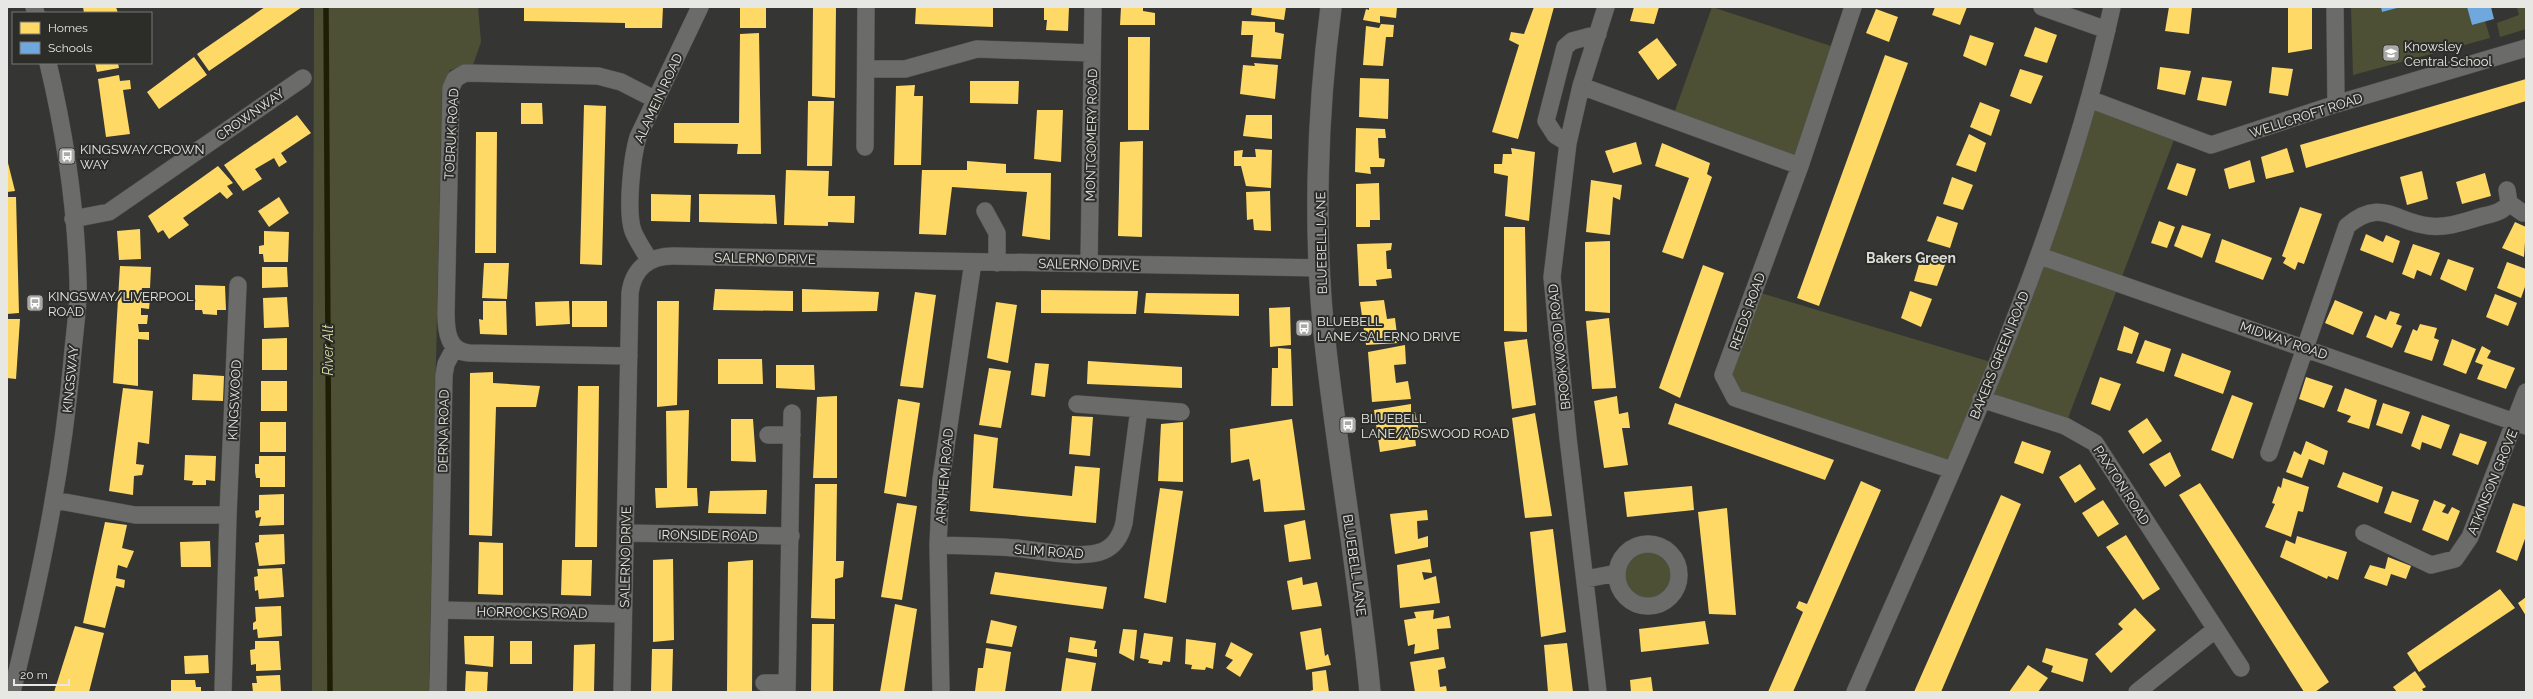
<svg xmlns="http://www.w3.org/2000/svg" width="2533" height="699" viewBox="0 0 2533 699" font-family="Raleway,sans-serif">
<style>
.green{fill:#4e5035}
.homes{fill:#ffd966}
.schools{fill:#6fa8dc}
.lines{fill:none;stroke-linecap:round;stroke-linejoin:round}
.stream{stroke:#1d1e05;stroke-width:5.5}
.minor-casing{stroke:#515250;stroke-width:18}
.tertiary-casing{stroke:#515250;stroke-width:22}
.minor{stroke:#6b6c6a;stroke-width:17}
.tertiary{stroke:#6b6c6a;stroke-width:21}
.labels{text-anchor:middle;stroke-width:4;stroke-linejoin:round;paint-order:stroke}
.poi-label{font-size:13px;fill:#e7e7e4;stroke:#2c2d29;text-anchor:start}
.street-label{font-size:13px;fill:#e7e7e4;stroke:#2c2d29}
.neighbourhood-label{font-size:14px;font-weight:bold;fill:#dcddd7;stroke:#2c2d29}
.water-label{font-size:14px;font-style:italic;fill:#d9dea2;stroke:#2c2d29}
</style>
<rect width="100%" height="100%" fill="#353634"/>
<path class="green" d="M314,7H478L481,42L473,65L450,70L442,88L429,678L431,692H312Z
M1712,7L1840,49L1800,166L1672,119Z
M2351,7H2381L2382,12L2399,7H2467L2472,25L2485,21L2490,38L2353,75Z
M2517,7H2526V29L2500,37L2497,23L2519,15Z
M2089,99L2177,132L2065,426L1981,399L1952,470L1735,398L1723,375L1754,291L1994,363Z
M1625 575a23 23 0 1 1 46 0a23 23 0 1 1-46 0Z"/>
<path class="homes" d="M83,7H116L118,13H84Z
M265,7H302L209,71L197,54Z
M524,7H663L662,28H625V23L524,21Z
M740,7H766V28H740Z
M813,7H836L835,98L812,96Z
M916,7H993V27L915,24Z
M1044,7H1069L1068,31L1046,30L1047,20H1044Z
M1121,7H1143V11L1155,13V25H1120Z
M1252,7H1286L1284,20L1251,15Z
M1369,7H1397L1396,18L1380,16V23L1363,20L1366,9L1369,10Z
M1534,7H1554L1518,139L1492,132L1519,45L1509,40L1511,32L1524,34Z
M1634,7H1659L1654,24L1630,21Z
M1935,7H1967L1960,25L1932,15Z
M2169,7H2192L2189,34L2165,31Z
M2288,7H2312V49L2288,53Z
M1876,9L1898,17L1889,42L1866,33Z
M1242,21L1275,22V32L1284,34L1281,59L1251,57L1253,35H1241Z
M1381,24L1394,25L1393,37H1386L1383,66L1363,65L1366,26L1379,28Z
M2035,27L2057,35L2047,63L2024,56Z
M759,33L761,154H737L738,144L674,143V123H739L740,34Z
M1970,35L1994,43L1986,66L1963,56Z
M1128,37H1150L1149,130H1128Z
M1657,38L1677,65L1658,80L1638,52Z
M1885,55L1908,63L1819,306L1797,298Z
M194,57L207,75L159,109L147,92Z
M95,63H118L119,68L97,72Z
M1254,63L1278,65L1275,99L1240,94L1243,65L1255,66Z
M2160,67L2191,71L2185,95L2157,89Z
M2272,67L2293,69L2288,96L2269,93Z
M2020,69L2043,76L2031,104L2010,96Z
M119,75L120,81L130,80L131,89L123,90L130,134L106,137L98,79Z
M2202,77L2232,81L2226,106L2197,100Z
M1360,78L1389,79L1388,119L1359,117Z
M2526,79V101L2306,168L2300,145Z
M970,81H1019L1018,104L970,103Z
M915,85L914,96H923L921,165H894L896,86Z
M808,101H834L832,166H807Z
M1980,102L2000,110L1991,136L1970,127Z
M521,103H542L543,124H521Z
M584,105L606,106L602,265L580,264Z
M1037,110H1063L1061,162L1034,159Z
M297,115L311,133L281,153L287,162L279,167L274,158L255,169L262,179L243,191L224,165Z
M1246,115H1272V139L1243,136Z
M1356,128L1385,129L1386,138H1378L1379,158L1385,159L1384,167H1370L1371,174L1355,172Z
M476,132H497L496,253H475Z
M1969,134L1986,143L1976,172L1956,165Z
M1143,141L1142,237L1118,236L1120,142Z
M1636,142L1642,164L1613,173L1605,151Z
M1662,143L1710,163L1707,174L1712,177L1683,259L1662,252L1689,178L1655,166Z
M1511,148L1535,152L1529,221L1505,216L1508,176L1494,173V164H1502L1503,154H1512Z
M2287,148L2294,172L2266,179L2261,157Z
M1255,149L1272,150L1271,188L1246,186L1241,166H1234V151L1243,150L1242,157H1256Z
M2250,160L2255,182L2229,189L2224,169Z
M967,161L1006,164V173H1051L1050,240L1022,236L1027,192L952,187L946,235L919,234L922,170H967Z
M7,163H8L15,191L7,192Z
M2177,163L2196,169L2187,196L2167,189Z
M218,166L233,183L227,186L233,194L227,199L220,192L183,218L189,225L169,239L163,230L158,233L148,216Z
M786,170L829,171L828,196H855L854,223L828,222V226L784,225Z
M2422,171L2428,199L2407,205L2400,177Z
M2485,173L2491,196L2462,204L2456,182Z
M1952,177L1973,185L1963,210L1943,204Z
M1591,180L1622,185L1620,200L1613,197L1610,235L1586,232Z
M1379,183L1380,220H1370V227H1356V184Z
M1270,191L1271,231L1254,230L1253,219L1247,220L1246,192Z
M651,194L691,195L690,222L651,221Z
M699,194L775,195L777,224L699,222Z
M7,197H16L19,313L7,314Z
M279,197L289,213L269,227L258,211Z
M2300,207L2322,214L2304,264L2298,262L2295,270L2283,263L2286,258L2282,256Z
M1937,216L1958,223L1950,248L1927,241Z
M2159,221L2175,227L2167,248L2151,243Z
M2515,222L2526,227L2524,257L2502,248Z
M2182,225L2211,234L2202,258L2174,246Z
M1504,227H1525L1527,332L1504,331Z
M140,229L141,259L119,260L117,231Z
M264,231L289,232L288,262H264L263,254H259V246L264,245Z
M2366,234L2383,242L2386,235L2400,241L2393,263L2360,250Z
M2222,239L2272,258L2263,280L2215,262Z
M1610,241V313L1585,311V242Z
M1392,243L1391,250L1386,251L1387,269H1391L1392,278L1376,280L1377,286H1359L1357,244Z
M2413,244L2440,253L2431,276L2417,270L2414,279L2402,274Z
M1922,254L1946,262L1937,286L1914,281Z
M2448,259L2474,268L2466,291L2440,279Z
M2507,262L2526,269V284L2521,298L2497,288Z
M484,263H509L507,299L482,298Z
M1703,265L1724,273L1680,398L1659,388Z
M120,266L151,267L150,288H142L140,299H150L149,309L141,308V315H148L147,324H138L139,332H149V340L138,339V386L113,383Z
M262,267H287L288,287L262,288Z
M195,285L225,286L226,310H217V315L203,314L202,310H195Z
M715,289L793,291V311L713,310Z
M802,289L879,292L877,311L802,312Z
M1041,290L1138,291L1136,314L1041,313Z
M1910,291L1932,299L1921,327L1901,318Z
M915,292L936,295L923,388L900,386Z
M1146,293L1239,294V316L1144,313Z
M2495,294L2517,303L2508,326L2486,317Z
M287,297L289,327L264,328L263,298Z
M1384,300L1387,319L1395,318L1398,343L1366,345L1360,302Z
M2335,300L2363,312L2353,335L2325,323Z
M483,301H506L507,335L480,334L479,319L483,320Z
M569,301L570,324L536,326L535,302Z
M572,301H607V327H572Z
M657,301H679L677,405L657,407Z
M996,302L1017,305L1008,363L987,358Z
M1290,307L1291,345L1270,347L1269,308Z
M2390,311L2400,314L2396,324L2402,326L2392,348L2366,337L2375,315L2386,320Z
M1609,318L1616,388L1592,389L1586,321Z
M7,319H20L16,379L7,378Z
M2420,324L2437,328L2434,338L2439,340L2432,361L2404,352L2413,329L2417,331Z
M2124,326L2139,333L2132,354L2117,350Z
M287,338V370H262V339Z
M1527,339L1536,405L1512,409L1504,342Z
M2452,339L2476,349L2466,374L2443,365Z
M2145,340L2171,349L2164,372L2136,363Z
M1405,345L1406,364L1394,365L1396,383L1408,381L1411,399L1372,402L1368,352Z
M2482,346L2491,351L2487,358L2515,368L2506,389L2477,379L2483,365L2475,362Z
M1278,348L1291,349L1293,406H1271L1272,368H1278Z
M2182,353L2231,371L2223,394L2174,376Z
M718,359H762L763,384H718Z
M1088,361L1182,367V388L1087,384Z
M1035,363L1049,364L1045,397L1031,395Z
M776,365H814L815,390L776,388Z
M989,368L1011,371L1001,428L979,425Z
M493,372V383L540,386L536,407H496L492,536L469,535L470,373Z
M193,374L224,376L223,401L192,400Z
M2100,377L2121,384L2110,411L2091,404Z
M2306,377L2333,386L2324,408L2299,399Z
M261,381H287V411H261Z
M578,386H599L597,547H575Z
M123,388L153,391L149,444L138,442L136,464L144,465L142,475L134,476L133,495L109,491Z
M2345,388L2377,400L2369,429L2347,422L2351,416L2337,411Z
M2232,395L2253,403L2233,459L2211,450Z
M837,396V478H813L817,397Z
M1617,396L1619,414L1628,412L1630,428H1622L1628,465L1604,468L1594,401Z
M898,399L920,403L906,497L884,493Z
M1675,403L1834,460L1825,480L1668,424Z
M2383,403L2410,412L2402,434L2376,425Z
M1411,404V413L1415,412L1420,436L1415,437L1416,446L1380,452L1374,410Z
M689,410L687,488H697L698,506L656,508L655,488H667L666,411Z
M1535,413L1552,516L1525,518L1512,418Z
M2422,415L2450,425L2441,449L2422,442L2420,450L2411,446Z
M1072,416L1093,417L1090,456L1069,454Z
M2147,418L2162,441L2143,454L2128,431Z
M731,419H753L756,462L731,461Z
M1292,419L1305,510L1264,512L1260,479L1253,481L1249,459L1231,463L1230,429Z
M260,422H286V452H260Z
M1183,422V482L1158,481L1161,424Z
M2460,433L2487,442L2478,465L2452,455Z
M974,434L998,438L993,488L1072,496L1075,466L1100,468L1096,523L970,511Z
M2022,441L2051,451L2043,474L2014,463Z
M2306,441L2328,451L2324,465L2309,459L2302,478L2286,472L2294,451L2301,455Z
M2170,452L2181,476L2165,487L2149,464Z
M185,455L216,456L215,481L206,480V485H192L193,481L184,480Z
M259,456H285V487H260V478H256L255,472V464H259Z
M2080,464L2096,489L2075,503L2059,477Z
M2343,472L2383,487L2378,503L2337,487Z
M2283,478L2309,487L2303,512L2298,511L2291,537L2265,527L2275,504L2272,503L2278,486L2281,488Z
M1861,481L1881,490L1793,692H1768L1803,612L1796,608L1799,601L1807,604Z
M2200,483L2329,682L2315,692H2304L2179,495Z
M815,484H837L836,561H844L843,577L835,579V619L811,618Z
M1692,486L1694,510L1627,517L1624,492Z
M1160,488L1183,491L1166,603L1144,598Z
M767,490L766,514L708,513L710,491Z
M2392,491L2419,500L2411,523L2384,513Z
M284,494V525L259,526L261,517L256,518L255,511L259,510V495Z
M2001,495L2021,504L1941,692H1914Z
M2103,500L2119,524L2098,537L2082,513Z
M2434,500L2446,505L2442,512L2448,514L2452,507L2460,511L2448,541L2422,530Z
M897,503L917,506L902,600L881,597Z
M2513,503L2526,507V536L2517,561L2496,552Z
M1727,508L1736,615L1709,614L1698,512Z
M1427,510L1428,520L1417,521L1418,539L1428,536V547L1395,554L1390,514Z
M1305,520L1311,559L1289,562L1284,525Z
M105,522L127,525L122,548L134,551L127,568L118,565L116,578L125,580L124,588L116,586L105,628L83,623Z
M1553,529L1566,632L1541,637L1530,532Z
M284,534L285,564L259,566L255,543L259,542V535Z
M2126,535L2160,589L2143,600L2106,547Z
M2297,536L2347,552L2338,580L2328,576L2327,579L2280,557L2286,540L2295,544Z
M210,541L211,567H181L180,542Z
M479,542L503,543V595L478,594Z
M2388,557L2411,566L2406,579L2391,574L2387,586L2364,578L2370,565L2385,569Z
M673,559L674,640L653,642V560Z
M1430,559L1432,573L1422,572L1424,580L1436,576L1440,603L1400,608L1397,565Z
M562,560H592L591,596L561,595Z
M753,560L752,692H727L728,562Z
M282,568L284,597L259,599L258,590L255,591L254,577L258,576L257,569Z
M995,572L1107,587L1103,609L990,594Z
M1302,577L1303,585L1317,582L1322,606L1292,610L1287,581Z
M2500,589L2515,608L2419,672L2407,653Z
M2526,597V616L2518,603Z
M895,604L917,609L904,692H880Z
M281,606L282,636L258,638L257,629L253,630V623L256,621L255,607Z
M2135,608L2156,630L2111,673L2095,654L2123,629L2118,624Z
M1434,610L1433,619L1449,616L1451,628L1437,629L1439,649L1414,654L1415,644L1408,646L1404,620L1416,618L1414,612Z
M991,620L1017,626L1012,647L986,643Z
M1705,621L1709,644L1641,652L1639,629Z
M812,624H834L833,692H811Z
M75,626L104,633L89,692H54Z
M1321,628L1325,656L1328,654L1331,665L1306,670L1300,632Z
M1123,629L1137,630L1134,661L1119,653Z
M1144,633L1173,637L1170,662L1163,661L1162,665L1148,663L1149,660L1140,658Z
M464,636H494L493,667L465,664Z
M1070,637L1096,641L1094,649H1097V657L1068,652Z
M1186,639L1216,643L1213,669L1206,667L1205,670L1191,669L1192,665L1185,664Z
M255,641H279L281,670L256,671V664L251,665L250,650L255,649Z
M510,641H532V664H510Z
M1231,642L1253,654L1240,677L1226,668L1233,660L1225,656Z
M1567,643L1573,692H1548L1544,645Z
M595,644L594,692H573L574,645Z
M986,648L1011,652L1005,692L975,691L978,668H983Z
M2046,648L2088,659L2083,682L2051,672L2053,666L2042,662Z
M652,649H673L672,692H651Z
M208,655L209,673L185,674L184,656Z
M1444,657L1446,668L1438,670L1440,687L1446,686L1447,692H1415L1410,662Z
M1066,658L1096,663L1091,692H1061Z
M2028,665L2048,678L2038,692H2009Z
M1326,670L1329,692H1307L1313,690L1312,672Z
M466,671L488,672L487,692H465Z
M2415,671L2426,687L2422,689L2424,692H2397L2393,687Z
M280,675L281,692H253L252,683H257L256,676Z
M1651,677L1653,692H1631L1630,680Z
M171,680H195L196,687H201V692H171Z"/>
<path class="schools" d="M2381,7H2397V8L2382,12Z
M2467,7H2491L2494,19L2472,25Z"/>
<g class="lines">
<path class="stream" d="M326,7L330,692"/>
<defs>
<path id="minor" d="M34,7L36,13
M1853,7L1800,166L1723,375L1735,398L1952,470
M2042,7L2107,30
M2335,7L2336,104
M866,69H905L977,49L1092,53
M1581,86L1800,166
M2089,99L2211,145L2336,104L2526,48
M1568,143L1555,135L1546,121L1565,47L1572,41L1598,34
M865,147L866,7
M2509,203L2523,213
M985,211L997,233V263
M73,219L109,212L303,78
M2040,256L2526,426
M650,261C644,251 637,241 633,231C626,211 632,157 638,137L700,7
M1089,264L1093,7
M629,356L470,353C448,352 446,331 446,313L451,88L455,79L465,73L598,76L621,82L656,100
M1981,399L2065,426L2095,443L2241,668
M1077,404L1181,412
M768,435H792
M2269,453L2347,226C2381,197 2394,222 2429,226C2447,228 2463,222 2480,217C2491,214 2502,213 2509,203L2507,190
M54,500L135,515H228
M625,533L791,536
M2364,533L2431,565L2455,559L2470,537L2526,392
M1617 575a31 31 0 1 1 62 0a31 31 0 1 1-62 0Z
M938,545C964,546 989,546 1015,548C1038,550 1081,560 1103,551C1115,546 1121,535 1124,523L1139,409
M1586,579L1617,573
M440,610L623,614
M764,683H787
M12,692C39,583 62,474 72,361C74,335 79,308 78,282C76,208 65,134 48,63
M223,692L228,515L238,285
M438,692L444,375L446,364L455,347
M622,692L630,293C633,269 649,256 673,256L1320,268
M787,692L792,413
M941,692L938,545L941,480L973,262
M1598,692L1568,438L1552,277L1568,143L1581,86L1606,7
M1855,692C1952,469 2060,246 2112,7
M2137,692L2216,629"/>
<path id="tertiary" d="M1331,7C1317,113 1313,236 1325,342C1338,459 1359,575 1370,692"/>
</defs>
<use href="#minor" class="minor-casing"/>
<use href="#tertiary" class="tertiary-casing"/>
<use href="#minor" class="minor"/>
<use href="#tertiary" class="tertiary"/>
</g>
<defs>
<symbol id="school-square" viewBox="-11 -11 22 22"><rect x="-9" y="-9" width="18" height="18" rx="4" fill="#a9a9a6" stroke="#2c2d29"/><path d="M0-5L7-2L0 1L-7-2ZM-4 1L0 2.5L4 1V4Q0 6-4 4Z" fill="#fff"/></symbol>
<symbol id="bus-square" viewBox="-11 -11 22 22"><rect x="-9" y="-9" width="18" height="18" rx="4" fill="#a9a9a6" stroke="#2c2d29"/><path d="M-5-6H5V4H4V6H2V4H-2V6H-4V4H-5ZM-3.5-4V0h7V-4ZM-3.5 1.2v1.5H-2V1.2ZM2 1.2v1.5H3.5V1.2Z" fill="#fff"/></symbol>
</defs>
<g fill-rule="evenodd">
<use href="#school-square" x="2381" y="43" width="20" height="20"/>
<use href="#bus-square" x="57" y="146" width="20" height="20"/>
<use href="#bus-square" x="25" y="293" width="20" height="20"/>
<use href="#bus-square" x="1294" y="318" width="20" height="20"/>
<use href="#bus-square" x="1338" y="415" width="20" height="20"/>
</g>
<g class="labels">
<g class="poi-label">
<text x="2404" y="51">Knowsley<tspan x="2404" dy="15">Central School</tspan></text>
<text x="80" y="154">KINGSWAY/CROWN<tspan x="80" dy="15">WAY</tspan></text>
<text x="48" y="301">KINGSWAY/LIVERPOOL<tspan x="48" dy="15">ROAD</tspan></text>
<text x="1317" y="326">BLUEBELL<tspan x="1317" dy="15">LANE/SALERNO DRIVE</tspan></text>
<text x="1361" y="423">BLUEBELL<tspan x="1361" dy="15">LANE/ADSWOOD ROAD</tspan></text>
</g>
<g class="street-label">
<text transform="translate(658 98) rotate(-65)" y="5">ALAMEIN ROAD</text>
<text transform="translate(250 114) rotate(-35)" y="5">CROWNWAY</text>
<text transform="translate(2306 115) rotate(-18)" y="5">WELLCROFT ROAD</text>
<text transform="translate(451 134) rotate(-87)" y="5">TOBRUK ROAD</text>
<text transform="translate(1091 135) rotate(-89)" y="5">MONTGOMERY ROAD</text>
<text transform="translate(1321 243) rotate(-91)" y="5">BLUEBELL LANE</text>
<text transform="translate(765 258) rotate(1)" y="5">SALERNO DRIVE</text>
<text transform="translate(1089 264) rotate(1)" y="5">SALERNO DRIVE</text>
<text transform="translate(1747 311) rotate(-70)" y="5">REEDS ROAD</text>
<text transform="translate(2284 340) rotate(19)" y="5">MIDWAY ROAD</text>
<text transform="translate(1559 347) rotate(-96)" y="5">BROOKWOOD ROAD</text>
<text transform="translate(1999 355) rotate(-68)" y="5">BAKERS GREEN ROAD</text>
<text transform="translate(70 379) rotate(-84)" y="5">KINGSWAY</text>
<text transform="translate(234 400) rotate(-87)" y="5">KINGSWOOD</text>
<text transform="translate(443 431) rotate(-89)" y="5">DERNA ROAD</text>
<text transform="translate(944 476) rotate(-85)" y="5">ARNHEM ROAD</text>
<text transform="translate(2492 482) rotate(-68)" y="5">ATKINSON GROVE</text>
<text transform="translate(2122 485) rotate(57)" y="5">PAXTON ROAD</text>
<text transform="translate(708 535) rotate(1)" y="5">IRONSIDE ROAD</text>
<text transform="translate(1049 551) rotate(4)" y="5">SLIM ROAD</text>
<text transform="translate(625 557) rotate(-89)" y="5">SALERNO DRIVE</text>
<text transform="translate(1355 565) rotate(82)" y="5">BLUEBELL LANE</text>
<text transform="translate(532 612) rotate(1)" y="5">HORROCKS ROAD</text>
</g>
<g class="neighbourhood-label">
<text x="1911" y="263">Bakers Green</text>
</g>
<g class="water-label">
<text transform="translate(328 350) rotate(-90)" y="5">River Alt</text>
</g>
</g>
<rect width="2533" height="699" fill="none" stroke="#e7e7e4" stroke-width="16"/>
<rect x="12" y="12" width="140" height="52" fill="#2c2d29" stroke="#777774"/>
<rect x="20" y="22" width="20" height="12" fill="#ffd966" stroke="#777774"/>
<text x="48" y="32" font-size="12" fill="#e7e7e4">Homes</text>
<rect x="20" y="42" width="20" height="12" fill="#6fa8dc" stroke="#777774"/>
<text x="48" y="52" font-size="12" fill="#e7e7e4">Schools</text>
<path d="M14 679v6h55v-6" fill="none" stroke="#e7e7e4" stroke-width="2"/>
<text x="20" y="679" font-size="12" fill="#e7e7e4" stroke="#2c2d29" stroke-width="3" paint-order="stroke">20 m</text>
</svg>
